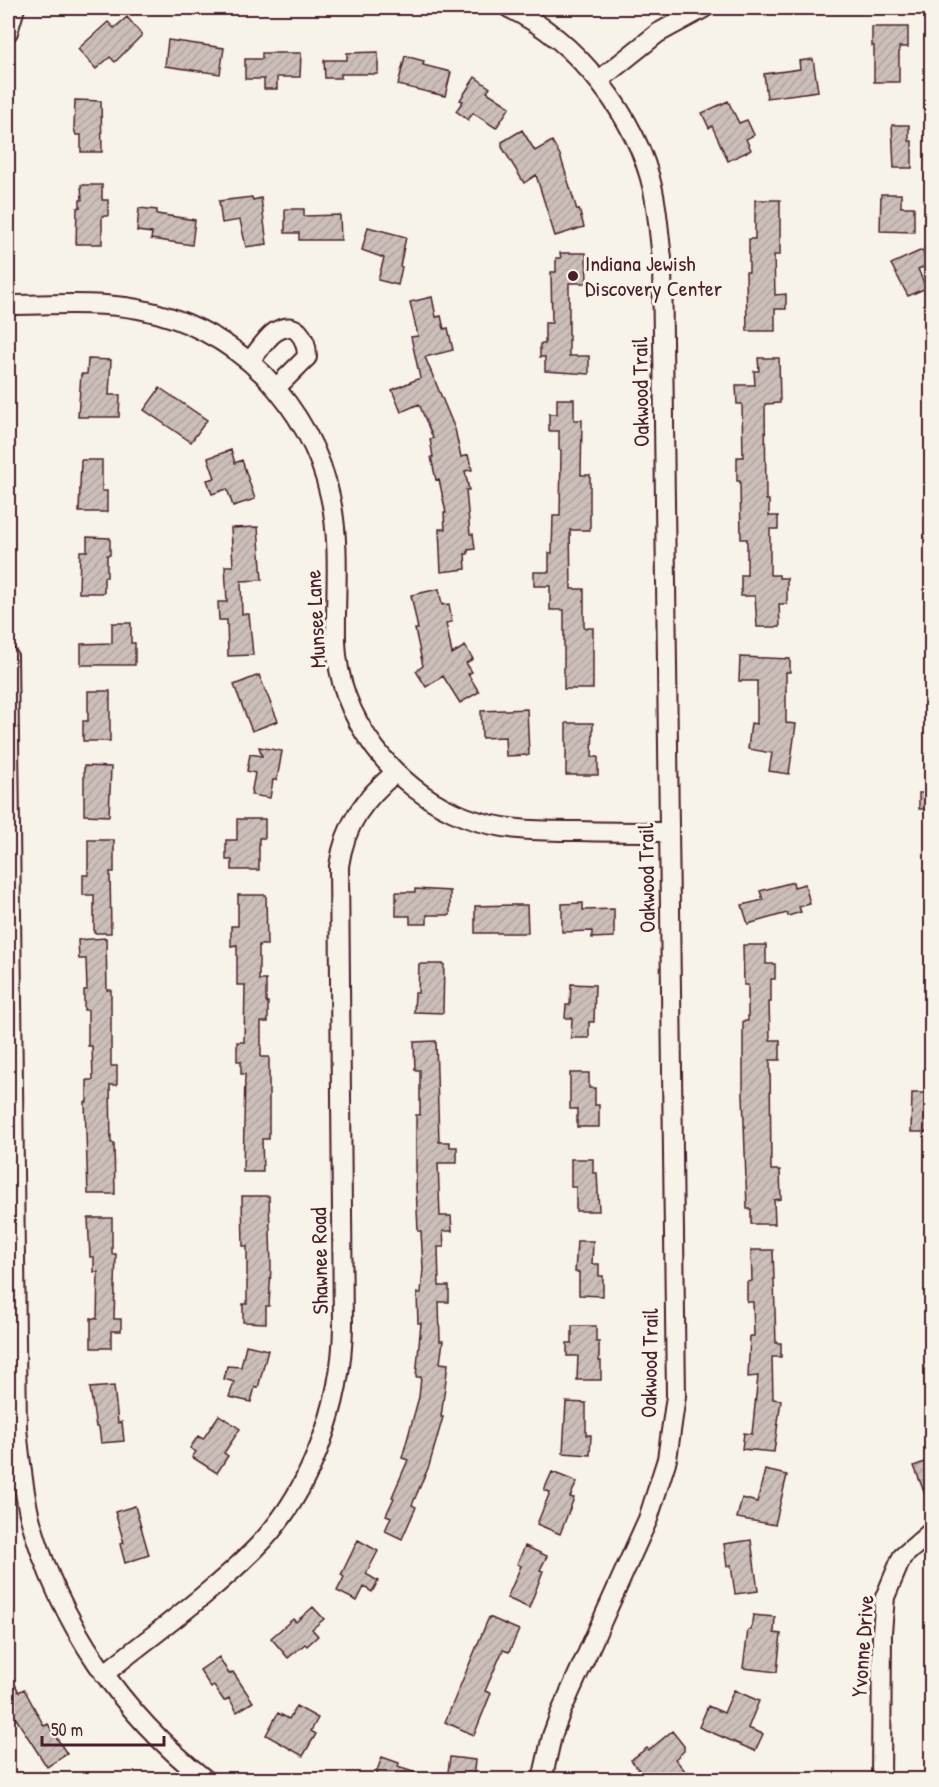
<svg xmlns="http://www.w3.org/2000/svg" width="939" height="1787" viewBox="0 0 939 1787" font-family="'Patrick Hand',sans-serif">
<style>
.building{fill:url(#building-hatch);stroke:#4a1f2b;stroke-width:1.5}
.lines{fill:none;stroke-linecap:round;stroke-linejoin:round}
.minor-casing{stroke:#4a1f2b;stroke-width:22}
.minor{stroke:#f7f3e8;stroke-width:18}
.poi-dot{fill:#4a1f2b;stroke:#f7f3e8;stroke-width:2}
.labels{text-anchor:middle;stroke-width:6;stroke-linejoin:round;paint-order:stroke}
.poi-label{font-size:22px;fill:#4a1f2b;stroke:#f7f3e8;text-anchor:start}
.street-label{font-size:22px;fill:#4a1f2b;stroke:#f7f3e8}
</style>
<defs>
<pattern id="building-hatch" width="6" height="6" patternUnits="userSpaceOnUse" patternTransform="scale(1.5)"><rect width="6" height="6" fill="#ccbfb9"/><path d="M-1 1l2-2M0 6l6-6M5 7l2-2" fill="none" stroke="#b1a49f"/></pattern>
</defs>
<rect width="100%" height="100%" fill="#f7f3e8"/>
<filter id="ink" filterUnits="userSpaceOnUse"><feTurbulence type="fractalNoise" baseFrequency=".0167" numOctaves="2"/><feDisplacementMap in="SourceGraphic" scale="12" xChannelSelector="R" yChannelSelector="G"/><feConvolveMatrix kernelMatrix="1 2 1 2 8 2 1 2 1" color-interpolation-filters="sRGB"/></filter>
<g filter="url(#ink)">
<path class="building" d="M127,17L142,35L115,62L110,57L96,69L78,49L108,22L114,28Z
M872,27H908V47H899V82H874V46H872Z
M168,40L224,48L220,74L165,66Z
M378,52V74H341V78H325L324,60H347V53Z
M262,53H301L300,77H277V89H264V79H245V59H262Z
M405,56L424,61L423,65L451,72L445,96L398,85Z
M813,59L818,91L767,98L764,74L800,69L799,61Z
M475,77L490,88L487,92L510,107L496,128L473,113L468,120L456,111L463,101L460,100Z
M75,100L101,101L102,152H81V135H76L74,129Z
M728,101L739,123L747,120L754,135L746,139L751,150L728,161L712,126L709,128L702,113Z
M892,125H909V141H912V168H894Z
M522,130L535,151L552,141L560,155L577,210L579,209L584,227L555,236L536,175L524,183L502,147V142Z
M81,185H102V200H108V216H102V244H76L77,208L80,207V200H82Z
M881,194H901V207H914V232L880,231Z
M252,197L253,200L261,198L267,244L246,247L240,220L222,223L219,201Z
M755,200H780V255H774L775,295L786,294V309H775V331H747L746,272H749V239H755Z
M139,208L157,210V214L195,220L192,245L151,239L152,233L137,231Z
M285,209H304V216L340,215L341,240H299V233H285Z
M368,227L406,237L400,266L402,267L398,285L378,280L384,258L362,250Z
M922,250L929,265L918,269L926,288L908,296L891,264Z
M560,253H586L587,283H569V356H589V374L545,371V357H540V344H545V323H552L551,272H556V258H561Z
M432,297L436,317L441,316L444,329L448,328L453,350L425,357L455,429L461,457L468,455L472,470L465,471L469,490H466L470,534H473L475,549L468,550V554H465L466,569L441,572L439,529H445L444,513H446L439,479L436,480L431,457H433L430,439L433,438L419,404L401,412L392,390L420,378L411,337L418,336L410,302Z
M758,358H779L780,403L765,404L766,500H769V516H778V529H770V575H779V578H787V604H779L780,627H757L755,596H741V575H747V539H741L740,481H737V457H743L742,404H737L736,385H755L754,371H759Z
M88,359L111,360L109,395H120L119,417H78L81,374H87Z
M160,388L207,420L191,442L144,410Z
M557,399H574V420H582L581,475H590V530H570L571,589H584V628H593V689H564V610H550V586H534V572H549V553H552L553,516H560L561,450H559V431H549V414H557Z
M231,450L235,463L242,460L255,499L233,506L227,489L212,494L207,480L215,478L208,458Z
M81,460H102V491H107V512H79Z
M258,527L262,580L241,581L242,614H249L253,655L228,656L227,620H219L218,602H227L225,566H233L231,528Z
M87,537L110,538V555H107V577H104V593H79L80,551H87Z
M439,589L442,605L449,604L452,622L446,623L452,654L465,646L473,659L466,663L472,672L468,674L479,692L460,703L443,676L426,687L416,671L423,666L415,629H418L411,595Z
M112,623H131V643H135V665H81V644L112,643Z
M740,657L790,659V672H786V723L796,724L789,774L769,771L772,753L748,749L751,723L757,724V681H739Z
M259,675L278,721L252,731L234,685Z
M88,691H110V741H83V721H88Z
M527,709L529,755L506,756L505,737L482,738L481,711Z
M566,723H593L592,757H598V775H566Z
M259,747L282,751L277,780H273L270,798L251,795L255,773L247,771L250,754L262,756Z
M84,766L111,767L109,816L84,815Z
M919,793H932V809H919Z
M237,819H265V838H259V870H232V860H226V840H237Z
M88,840H114V872H110L111,933H94V895H83V875H88Z
M793,882L794,887L805,884L810,904L799,907L801,912L788,916L787,913L748,924L742,905L763,900L760,891Z
M415,889L450,891V915H427V924H410V916H396V892H415Z
M238,895H266L267,945H259V980H266V1002H268V1022H261V1057H269V1139H262L263,1172H243L245,1074H241V1061H237V1042H244L245,985H237V945L231,946V926H238Z
M583,903V910L614,909V937L592,938V931L562,932V904Z
M510,905H527L528,933H475V906Z
M106,938L107,990H111V1066H117V1085H110L111,1143H114L115,1194H88L85,1102H87V1080H93L92,1046H88V1010H84V990H87L86,959H79L78,940Z
M743,945H766V964H775V979H771V1002H769L770,1040H780V1060H770L771,1170H780L781,1199L774,1200L775,1224H751V1209H747L743,1094V1021H748V985H744Z
M419,964H444L443,1013L414,1012L415,993H418Z
M571,984L595,985L594,1022H589V1038H571L572,1018H565L566,1005H570Z
M436,1041L439,1142H450V1147H457V1163H438L440,1216H451L452,1231H443L444,1247H438L439,1286H449V1302H439L440,1341H443L440,1363L448,1364L441,1417H443L429,1466L412,1505L416,1507L402,1539L385,1531L391,1517L386,1515L394,1498L392,1497L408,1460L402,1458L419,1397L421,1377H416L421,1323H418L417,1293H421L423,1269L421,1231H418L416,1186V1115H420V1070H415L414,1042Z
M570,1073H589V1088H595V1105H599V1127H577V1109H570Z
M912,1093H932V1132H911Z
M571,1159H593V1173H597L599,1211H576V1187H571Z
M242,1196H269L271,1267L269,1306H266V1323L243,1322V1304H247V1246H243Z
M88,1218H112V1254H116L114,1319H121V1331H111V1348H91V1318L97,1319L98,1272H94V1257H90Z
M577,1241H593L592,1264H599V1276H603V1296L579,1295V1272H575Z
M751,1250H773L776,1343H781V1357H772L773,1399L781,1400L774,1452L742,1449L744,1433L752,1434L758,1376L748,1377L750,1336H754L753,1302H747V1282L752,1281Z
M572,1326H596V1342H599V1361H601V1380H577L578,1356H567V1343H572Z
M246,1345L268,1350L258,1388L255,1387L251,1402L229,1397L234,1382L224,1379L227,1366L241,1367Z
M114,1386L118,1423L122,1422L124,1441L101,1443L99,1427H96L90,1388Z
M566,1402L586,1403V1435H591L590,1455L563,1453Z
M219,1415L240,1429L224,1453L228,1456L217,1473L192,1457L196,1452L190,1448L198,1436L203,1439Z
M932,1459V1507H930L914,1466Z
M765,1470L787,1475L775,1525L737,1518L742,1498L757,1502Z
M552,1472L577,1482L570,1497L574,1498L560,1534L537,1524L550,1492L544,1490Z
M135,1506L149,1555L125,1563L120,1544L124,1543L115,1512Z
M358,1540L378,1551L366,1574L378,1581L372,1592L364,1587L357,1601L337,1591L344,1577L341,1575Z
M751,1540L758,1591L735,1594L731,1565L727,1566L724,1544Z
M525,1546L547,1556L540,1570L543,1571L529,1608L507,1598L521,1566L517,1564Z
M313,1607L324,1619L312,1629L318,1636L307,1646L305,1644L288,1658L271,1638L293,1619L296,1622Z
M753,1615L775,1617L774,1633L781,1634L777,1672L743,1668L748,1630H751Z
M489,1617L519,1630L509,1652L503,1650L485,1691L491,1693L474,1735L445,1722Z
M219,1657L229,1674L233,1672L253,1702L237,1712L229,1698L224,1701L214,1686L211,1688L200,1670Z
M8,1671L19,1692L24,1689L44,1726L48,1724L67,1754L47,1767L15,1717L8,1721Z
M734,1690L759,1701L748,1728L763,1734L755,1751L699,1727L708,1706L724,1713Z
M296,1706L318,1718L311,1731L316,1734L303,1756L266,1735L278,1713L289,1719Z
M672,1731L684,1746V1751L675,1759L692,1779H663L658,1774L650,1779H646L631,1760L647,1748L649,1750Z
M382,1757L399,1763L398,1767L428,1777V1779H374Z
M450,1757L475,1760L473,1779H447Z"/>
<g class="lines">
<defs>
<path id="minor" d="M509,8C577,40 637,117 653,190C658,213 659,235 662,258L676,1396L667,1459L648,1519L560,1714L552,1736L542,1780
M8,32L15,8
M598,81L658,33L704,8
M8,305C50,305 95,301 138,309C186,318 229,341 264,375C297,410 320,450 330,496C341,544 335,594 336,641C338,719 395,790 465,817C502,831 540,831 579,831C609,832 639,832 669,832
M250,361C257,353 266,338 275,332C296,318 307,339 307,357L276,388
M8,656L17,1428C20,1458 23,1489 30,1518C59,1623 121,1713 206,1780
M104,1674C155,1633 209,1595 255,1549C311,1493 342,1404 343,1326L339,866C345,824 364,799 396,772
M881,1780L882,1632L885,1597L902,1557L932,1531"/>
</defs>
<use href="#minor" class="minor-casing"/>
<use href="#minor" class="minor"/>
</g>
</g>
<circle class="poi-dot" cx="573" cy="276" r="6"/>
<g class="labels">
<g class="poi-label">
<text x="585" y="271">Indiana Jewish<tspan x="585" dy="25">Discovery Center</tspan></text>
</g>
<g class="street-label">
<text transform="translate(640 392) rotate(-91)" y="8">Oakwood Trail</text>
<text transform="translate(315 619) rotate(-93)" y="8">Munsee Lane</text>
<text transform="translate(646 878) rotate(-91)" y="8">Oakwood Trail</text>
<text transform="translate(319 1261) rotate(-91)" y="8">Shawnee Road</text>
<text transform="translate(649 1363) rotate(-89)" y="8">Oakwood Trail</text>
<text transform="translate(862 1646) rotate(-86)" y="8">Yvonne Drive</text>
</g>
</g>
<rect width="939" height="1787" fill="none" stroke="#f7f3e8" stroke-width="30"/>
<rect x="15" y="15" width="909" height="1757" fill="none" stroke="#4a1f2b" stroke-width="2" filter="url(#ink)"/>
<path d="M42 1736v9h122v-9" fill="none" stroke="#4a1f2b" stroke-width="3"/>
<text x="51" y="1736" font-size="18" fill="#4a1f2b" stroke="#f7f3e8" stroke-width="4.5" paint-order="stroke">50 m</text>
</svg>
